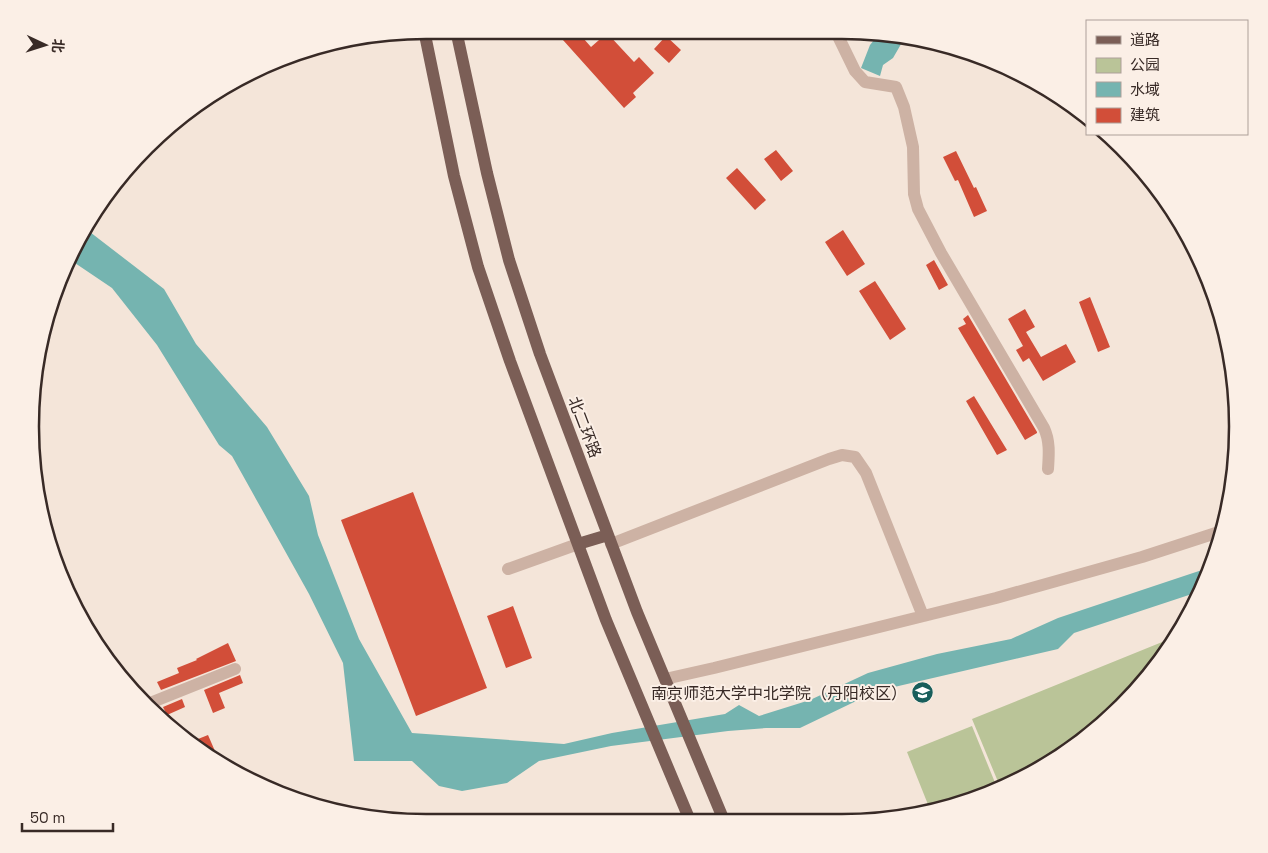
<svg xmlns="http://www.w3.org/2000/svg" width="1268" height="853" viewBox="0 0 1268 853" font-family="'Space Grotesk','Noto Sans SC',sans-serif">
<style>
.green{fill:#bac498}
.water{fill:#75b4b0}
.building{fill:#d24e39}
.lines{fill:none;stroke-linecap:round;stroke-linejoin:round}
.minor{stroke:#cdb2a4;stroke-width:12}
.major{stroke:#7b5e56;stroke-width:12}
.labels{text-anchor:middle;stroke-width:4;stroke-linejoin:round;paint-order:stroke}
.street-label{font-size:16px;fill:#382a26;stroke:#fbefe6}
.poi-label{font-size:16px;fill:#382a26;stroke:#fbefe6;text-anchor:end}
.rim{fill:none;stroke:#382a26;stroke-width:2.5}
</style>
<rect width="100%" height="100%" fill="#f4e5d9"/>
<path class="green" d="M1177,636L1171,647L1122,707L1062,756L1001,789L972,719Z
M972,726L998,790L931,812L907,752Z"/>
<path class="water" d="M879,34L909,37L904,39L893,58L883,65L880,76L861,68L870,45Z
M86,229L164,289L196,344L267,427L309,496L318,535L359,639L412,733L564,744L612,733L725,714L739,705L759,716L810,700L868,673L937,654L1011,639L1058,618L1211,567L1208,578L1201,591L1074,633L1058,649L877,691L800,728H766L728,731L611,746L539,761L507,783L462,791L439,786L412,761H354L343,663L309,594L232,456L219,445L157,345L112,288L69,259Z"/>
<path class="building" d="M554,30H576L591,47L607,33L634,62L639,57L654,73L633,93L636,97L624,108Z
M666,36L681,50L669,63L654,49Z
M776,150L793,171L781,181L764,159Z
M956,151L974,188L976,187L987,211L974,217L958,180L955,181L943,157Z
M737,168L766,200L755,210L726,178Z
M843,230L865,264L847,276L825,242Z
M934,260L948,285L939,290L926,265Z
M875,281L906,329L890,340L859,291Z
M1090,297L1110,347L1098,352L1079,302Z
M1025,309L1035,327L1026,332L1041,357L1066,344L1076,362L1043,381L1029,358L1023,362L1016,350L1023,346L1008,319Z
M968,315L1037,432V433L1025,440L958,328L966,324L963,319Z
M974,396L1007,450L997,455L966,401Z
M413,492L487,688L416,716L341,520Z
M513,606L532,658L506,668L487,616Z
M228,643L236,661L161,690L157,682L179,673L177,668L197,660L196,659Z
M240,675L243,683L219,693L225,708L213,713L204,690Z
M182,699L185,707L167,715L163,707Z
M208,735L218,758L193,741Z"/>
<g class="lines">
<path class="minor" d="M835,30L855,71L865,82L896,87L904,107L913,147L914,194L918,209L941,253L1044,428C1050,441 1049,454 1048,469
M611,544L829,459L842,455L855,457L866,473L923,616
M508,569L578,544
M665,679L714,668L996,598L1142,557L1222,531
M145,705L235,669"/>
<path class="major" d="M424,30L454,176L478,267L510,361L606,620L691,823
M456,30L487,173L509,260L540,354L637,612L725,823
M578,544L608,535"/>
</g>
<defs>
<symbol id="university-disc" viewBox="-11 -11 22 22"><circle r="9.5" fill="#185e5b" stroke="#fbefe6"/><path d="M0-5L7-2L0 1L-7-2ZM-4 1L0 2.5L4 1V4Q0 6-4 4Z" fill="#fff"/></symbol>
</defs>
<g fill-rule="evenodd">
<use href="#university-disc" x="910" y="680" width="25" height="25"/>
</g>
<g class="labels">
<g class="street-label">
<text transform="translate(585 427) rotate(69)" y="6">北二环路</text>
</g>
<g class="poi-label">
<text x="907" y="699">南京师范大学中北学院（丹阳校区）</text>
</g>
</g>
<path d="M0 0H1268V853H0ZM426 39H842A387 387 0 0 1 1229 426V427A387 387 0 0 1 842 814H426A387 387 0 0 1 39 427V426A387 387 0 0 1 426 39Z" fill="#fbefe6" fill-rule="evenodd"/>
<path class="rim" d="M426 39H842A387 387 0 0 1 1229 426V427A387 387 0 0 1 842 814H426A387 387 0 0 1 39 427V426A387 387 0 0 1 426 39Z"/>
<rect x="1086" y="20" width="162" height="115" fill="#fbefe6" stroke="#ada099"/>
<rect x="1096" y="36" width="25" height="8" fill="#7b5e56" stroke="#ada099"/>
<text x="1130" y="45" font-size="15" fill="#382a26">道路</text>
<rect x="1096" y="58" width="25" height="15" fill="#bac498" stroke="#ada099"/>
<text x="1130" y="70" font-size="15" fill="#382a26">公园</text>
<rect x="1096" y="82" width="25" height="15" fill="#75b4b0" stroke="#ada099"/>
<text x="1130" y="95" font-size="15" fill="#382a26">水域</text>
<rect x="1096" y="108" width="25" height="15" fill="#d24e39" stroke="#ada099"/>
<text x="1130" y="120" font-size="15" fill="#382a26">建筑</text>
<g transform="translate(45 45) rotate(94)" stroke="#fbefe6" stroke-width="4" paint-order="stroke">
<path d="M0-4L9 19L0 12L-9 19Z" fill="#382a26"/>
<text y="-8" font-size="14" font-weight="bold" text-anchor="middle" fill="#382a26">北</text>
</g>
<path d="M22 823v8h91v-8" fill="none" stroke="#382a26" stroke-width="2.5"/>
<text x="30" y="823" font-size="15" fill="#382a26" stroke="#fbefe6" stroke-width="4" paint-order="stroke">50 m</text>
</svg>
